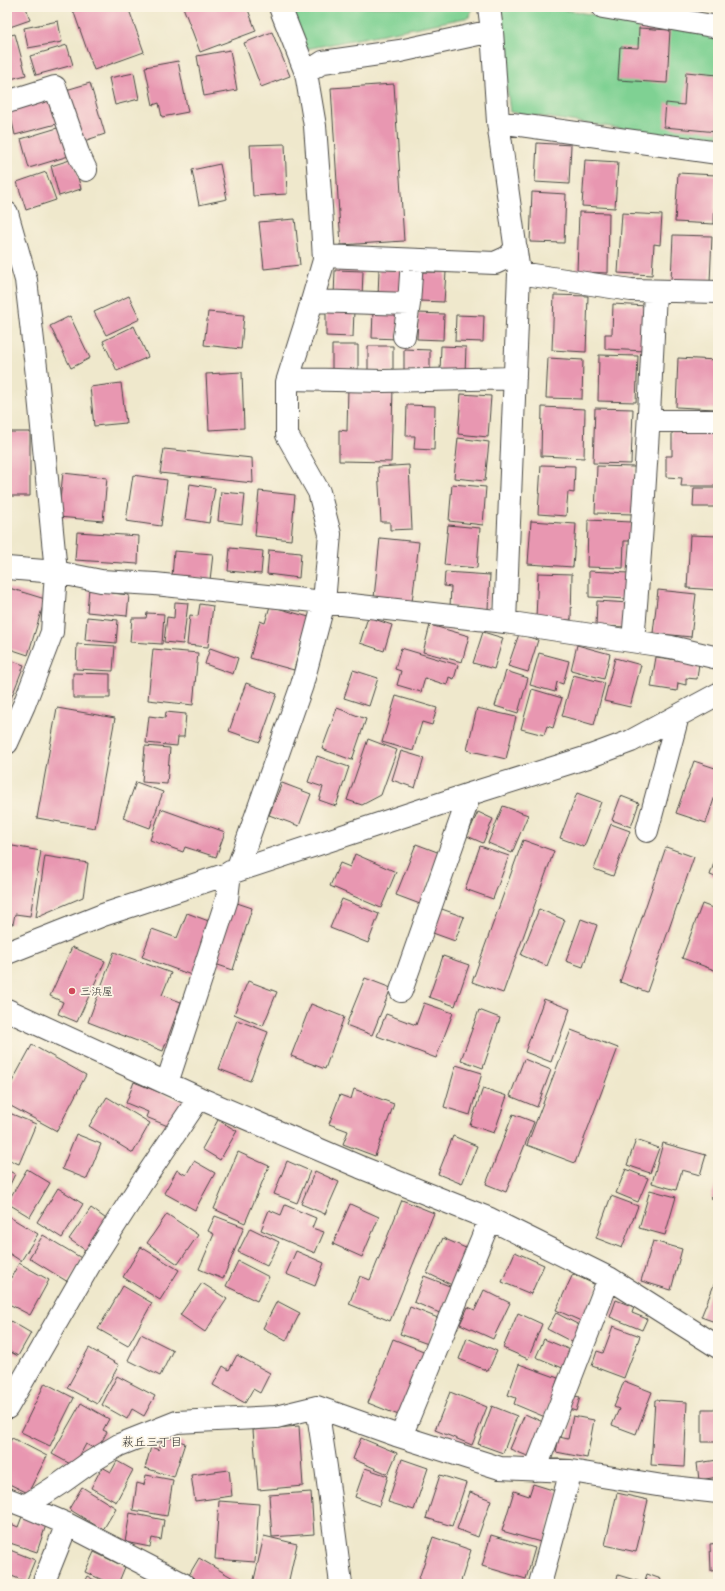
<svg xmlns="http://www.w3.org/2000/svg" width="725" height="1591" viewBox="0 0 725 1591" font-family="'Balsamiq Sans','Klee One',sans-serif">
<style>
.green{fill:#7fd193;stroke:#557e5f}
.building{fill:#e897b1}
.lines{fill:none;stroke-linecap:round;stroke-linejoin:round}
.minor-casing{stroke:#484743;stroke-width:24}
.minor{stroke:#fff;stroke-width:22}
.poi-dot{fill:#d1495b;stroke:#fcf5e5;stroke-width:1.5}
.labels{text-anchor:middle;stroke-width:3.5;stroke-linejoin:round;paint-order:stroke}
.poi-label{font-size:11px;fill:#2b2b2b;stroke:#fcf5e5;text-anchor:start}
.neighbourhood-label{font-size:12px;fill:#2b2b2b;stroke:#fcf5e5}
</style>
<rect width="100%" height="100%" fill="#fcf5e5"/>
<filter id="ink" filterUnits="userSpaceOnUse"><feTurbulence type="fractalNoise" baseFrequency=".025" numOctaves="2"/><feDisplacementMap in="SourceGraphic" scale="8" xChannelSelector="R" yChannelSelector="G"/><feConvolveMatrix kernelMatrix="1 2 1 2 8 2 1 2 1" color-interpolation-filters="sRGB"/></filter>
<filter id="wash" filterUnits="userSpaceOnUse"><feTurbulence type="fractalNoise" baseFrequency=".012" numOctaves="4" result="noise"/><feDisplacementMap in="SourceGraphic" scale="16" xChannelSelector="R" yChannelSelector="G"/><feGaussianBlur stdDeviation="0.9" result="paint"/><feColorMatrix in="noise" values="0 0 0 0 0 0 0 0 0 0 0 0 0 0 0 0 0 1.4 0 .05"/><feComposite in="paint" operator="in"/></filter>
<g filter="url(#wash)">
<rect width="100%" height="100%" fill="#efe8cc"/>
<path class="green" d="M285,7H472L470,17L301,50Z
M501,7H548L718,36V143L510,112L497,10Z"/>
<g id="blocks">
<path class="building" d="M7,7H26L30,20L7,28Z
M72,7H128L144,52L94,70Z
M183,7H247L256,31L200,52Z
M58,21L62,42L28,48L24,28Z
M639,28L670,30L667,83L618,80L620,47L638,48Z
M272,32L290,76L261,87L244,43Z
M15,34L26,75L7,80V36Z
M67,45L73,65L36,75L30,56Z
M230,50L237,90L204,96L197,56Z
M178,61L188,112L162,117L159,103L153,105L145,67Z
M686,72L718,75L717,132L664,127L666,103L684,105Z
M134,73L139,99L115,105L109,78Z
M90,83L105,134L81,142L66,90Z
M394,84L404,241L341,245L331,88Z
M52,93L60,123L15,135L8,104Z
M64,126L72,155L29,168L21,139Z
M537,143L571,145L569,184L535,182Z
M285,144L287,194L253,196L250,145Z
M73,159L81,189L59,196L51,166Z
M585,160L618,162L615,208L582,206Z
M220,164L227,199L199,205L192,170Z
M46,172L56,200L26,210L17,182Z
M678,173L716,175L714,224L675,222Z
M532,192L566,194L564,243L530,242Z
M579,212L609,213L608,273L577,272Z
M622,213L662,215L660,245L654,244L652,275L618,273Z
M295,219L300,265L264,269L259,222Z
M673,235L712,236L710,283L671,281Z
M379,269L405,271L404,299L378,298Z
M335,270L363,271L362,297L334,296Z
M421,272H446L444,302L420,301Z
M554,295L588,296L586,352L552,350Z
M129,296L140,319L106,335L94,312Z
M613,304L647,306L645,351L605,349V334H612Z
M326,309L354,310L353,337L326,336Z
M373,311H399L398,339L372,338Z
M208,312L244,315L241,349L204,345Z
M418,313L444,314L443,340L417,339Z
M456,315L484,316L483,342L455,341Z
M70,316L90,358L71,368L50,326Z
M134,326L148,357L117,371L103,341Z
M332,345H358V372H332Z
M368,346H393V372L368,371Z
M441,346L466,347L465,373L440,372Z
M404,349L430,350V373H404Z
M599,355L638,356L636,402L598,401Z
M548,358L583,360L582,399L546,398Z
M678,358L717,360L715,409L676,407Z
M242,372L244,428L209,430L206,374Z
M121,383L126,423L94,426L90,387Z
M348,387L393,388L391,462L339,461V430L347,431Z
M461,394L491,396L488,437L458,434Z
M407,405L435,406L434,450L414,449L415,436H406Z
M542,407L585,409L584,458L541,456Z
M595,408L633,409L631,464L593,463Z
M672,426H718V486H681L682,478L666,477V456H672Z
M7,432H30V496H7Z
M458,438L489,442L485,481L454,478Z
M164,449L252,458L253,483L160,473Z
M409,465L412,529L390,530V522H381L378,467Z
M541,465L575,466L574,493L568,492L566,516L538,514Z
M597,466L635,467L633,514L595,513Z
M63,473L107,478L103,521L58,517Z
M133,475L167,480L161,526L126,521Z
M190,484L215,488L209,523L185,519Z
M452,484L486,487L483,525L449,521Z
M694,488H718V507H693Z
M259,491L295,495L291,540L255,536Z
M221,492L245,494L242,524L218,521Z
M588,520L631,522V541H624L623,568L587,567Z
M531,521L576,524L573,567L528,564Z
M448,525L480,528L477,568L444,565Z
M77,532L139,536L138,564L75,560Z
M690,535L718,536V590L687,588Z
M380,538L419,542L412,602L374,598Z
M230,548L263,551L261,574L228,571Z
M269,550L301,553L299,578L267,574Z
M174,551L213,554L210,580L172,577Z
M589,571L628,573L627,599L589,597Z
M445,572L490,575L488,609L450,607L451,587L444,586Z
M538,573L572,574L571,620L536,618Z
M9,588L45,599L28,655L7,648V595Z
M89,588L112,590V593L129,595L127,616L87,612Z
M658,590L696,594L691,637L653,633Z
M597,601L629,603L628,627L596,626Z
M175,602L188,603L183,644L164,642L167,617L174,618Z
M200,604L213,606L208,647L187,645L190,615L198,616Z
M270,606L309,617L294,670L250,658L260,621L265,623Z
M147,613L164,614L162,644L130,642L132,618H146Z
M87,617L118,620L116,643L85,640Z
M368,617L392,625L384,651L360,643Z
M430,625L469,636L462,662L423,652Z
M483,632L503,638L494,669L473,663Z
M519,634L538,640L528,672L508,666Z
M77,644L115,646L113,671L76,669Z
M577,645L610,654L604,679L571,670Z
M210,648L238,658L233,674L205,664Z
M401,648L458,665L454,679L449,677L447,685L425,678L421,692L397,685L401,671L395,669Z
M153,649L198,653L193,705L148,700Z
M539,653L569,661L563,684L557,682L555,692L530,685Z
M656,657L699,663L697,679L686,678V685L678,683L677,691L651,687Z
M615,658L641,665L630,707L604,701Z
M7,659L24,665L7,709Z
M353,670L378,678L369,706L344,698Z
M506,671L528,678L518,713L495,706Z
M73,673L110,674V698H73Z
M573,675L605,683L594,725L562,716Z
M246,683L277,694L260,742L229,731Z
M532,689L562,698L553,728L547,726L544,735L521,729Z
M396,696L437,708L432,725L422,722L413,751L382,742Z
M57,708L115,718L95,828L37,818Z
M337,708L366,719L352,760L322,749Z
M477,708L516,717L506,759L467,750Z
M166,712L186,714L184,737H178L177,746L146,743L149,716L165,718Z
M368,739L397,750L381,795L362,805L347,800Z
M145,746L170,748L167,784L142,782Z
M401,751L424,758L415,788L392,780Z
M317,756L349,767L336,806L319,800L323,787L308,782Z
M694,761L718,769V787L706,823L676,813Z
M136,782L163,792L150,828L123,818Z
M282,783L311,794L299,826L269,815Z
M577,793L601,802L584,847L560,838Z
M621,796L639,803L631,827L612,820Z
M503,806L528,815L512,853L488,843Z
M161,809L225,832L216,857L185,847L183,852L150,840Z
M478,812L493,819L483,843L467,836Z
M611,824L630,831L613,876L594,869Z
M523,840L554,851L503,993L472,982Z
M416,844L440,853L420,904L396,895Z
M7,845L41,851L30,916L15,914L13,924L7,923Z
M480,846L509,856L493,899L465,889Z
M666,847L694,857L647,992L620,982Z
M718,851V878L710,875Z
M355,854L396,872L381,908L330,886L340,863L350,867Z
M45,856L88,863L83,897L36,917Z
M342,899L379,914L368,943L330,928Z
M234,902L252,908L233,970L215,964Z
M702,904L718,910L717,971L682,958Z
M439,908L464,917L455,941L430,932Z
M539,909L565,920L547,966L521,955Z
M187,913L214,923L194,976L142,957L152,929L177,938Z
M581,919L597,925L583,967L566,961Z
M72,947L105,961L77,1022L58,1014L63,1002L50,996Z
M114,952L171,973L162,995L181,1002L163,1051L88,1022Z
M443,956L469,965L455,1006L429,997Z
M365,978L391,988L372,1035L346,1025Z
M248,981L277,992L263,1026L234,1014Z
M544,999L570,1009L551,1062L525,1052Z
M424,1003L453,1013L436,1058L377,1036L386,1014L416,1025Z
M311,1004L344,1017L325,1069L291,1056Z
M479,1010L500,1018L483,1068L461,1060Z
M237,1020L268,1032L250,1081L219,1069Z
M571,1030L618,1048L575,1163L527,1145Z
M32,1045L86,1075L57,1131L7,1104V1091Z
M524,1059L551,1070L537,1107L510,1096Z
M456,1065L482,1073L470,1115L444,1107Z
M134,1082L186,1103L175,1129L146,1117L148,1112L126,1103Z
M483,1088L507,1096L494,1133L470,1125Z
M354,1089L394,1104L375,1156L343,1144L348,1131L329,1124L340,1095L351,1099Z
M107,1097L150,1123L133,1153L89,1126Z
M7,1112L36,1124L19,1164L7,1159Z
M513,1114L534,1122L506,1192L486,1184Z
M218,1120L237,1131L220,1160L202,1149Z
M76,1134L101,1144L87,1179L62,1169Z
M453,1136L477,1146L462,1184L438,1174Z
M636,1140L659,1148L650,1173L627,1165Z
M663,1143L706,1155L700,1175L682,1170L676,1190L652,1183Z
M238,1152L269,1166L245,1223L214,1209Z
M194,1161L215,1173L195,1210L164,1193L177,1170L186,1175Z
M287,1161L310,1171L297,1203L274,1194Z
M27,1169L50,1183L30,1217L7,1203Z
M626,1169L648,1178L638,1202L616,1193Z
M7,1170L15,1174L7,1191Z
M315,1171L339,1182L325,1214L301,1204Z
M718,1177V1200L711,1198Z
M58,1188L83,1204L62,1238L37,1222Z
M650,1190L676,1197L665,1235L639,1228Z
M611,1196L638,1206L622,1248L596,1238Z
M402,1200L434,1213L390,1321L349,1304L360,1276L370,1280Z
M350,1204L379,1217L362,1257L333,1244Z
M285,1205L316,1218L312,1228L324,1232L315,1253L261,1230L269,1210L281,1215Z
M91,1208L109,1221L88,1252L69,1239Z
M167,1214L198,1235L178,1264L147,1243Z
M8,1216L38,1234L21,1261L7,1252V1218Z
M215,1216L244,1227L223,1279L199,1269L214,1234L208,1231Z
M250,1228L279,1242L267,1266L238,1252Z
M43,1235L83,1259L68,1282L29,1258Z
M443,1238L468,1249L452,1285L427,1273Z
M653,1241L682,1249L671,1290L641,1281Z
M141,1247L179,1270L160,1300L123,1277Z
M296,1251L324,1263L315,1286L286,1274Z
M515,1252L544,1265L531,1294L502,1282Z
M238,1261L269,1277L257,1301L226,1286Z
M19,1263L49,1280L30,1315L7,1303V1285Z
M573,1274L598,1286L581,1321L556,1310Z
M718,1275V1323L701,1317Z
M424,1276L452,1287L442,1314L414,1302Z
M202,1283L227,1299L205,1332L180,1315Z
M123,1286L152,1303L128,1346L98,1329Z
M484,1290L510,1303L493,1339L460,1324L468,1307L475,1310Z
M616,1300L634,1307L632,1313L647,1319L642,1330L610,1317Z
M277,1301L300,1313L286,1341L263,1328Z
M410,1307L438,1318L428,1344L400,1334Z
M518,1313L542,1324L528,1359L503,1348Z
M556,1313L583,1327L574,1343L547,1329Z
M7,1319L31,1333L18,1356L7,1350Z
M613,1326L640,1336L624,1378L592,1366L597,1351L603,1353Z
M141,1334L173,1350L160,1376L128,1360Z
M467,1338L497,1351L488,1371L459,1359Z
M393,1339L426,1352L401,1416L368,1403Z
M544,1339L573,1351L565,1369L536,1357Z
M89,1348L119,1365L97,1404L67,1388Z
M237,1355L270,1373L260,1393L253,1389L245,1403L213,1385L223,1366L229,1370Z
M519,1364L558,1378L545,1417L514,1404L516,1398L508,1395Z
M117,1376L155,1396L144,1416L132,1409L127,1419L102,1405Z
M624,1381L652,1392L636,1434L612,1425L619,1409L614,1407Z
M45,1383L74,1398L50,1446L21,1432Z
M450,1392L487,1407L472,1445L435,1430Z
M569,1395L580,1397L576,1411L565,1408Z
M655,1400L687,1402L684,1467L651,1465Z
M81,1403L109,1419L103,1430L107,1432L97,1450L86,1444L74,1466L52,1454Z
M492,1406L517,1416L503,1453L478,1444Z
M702,1409H718V1442H702Z
M525,1414L545,1423L530,1457L510,1449Z
M573,1416L594,1420L587,1458L556,1452L559,1437L568,1439Z
M299,1426L303,1486L258,1490L253,1430Z
M164,1436L185,1443L174,1477L145,1468L151,1447L159,1450Z
M12,1438L47,1456L28,1493L7,1483V1447Z
M361,1438L397,1453L388,1474L353,1459Z
M402,1459L428,1468L414,1510L388,1502Z
M718,1460V1477L699,1480L697,1463Z
M117,1461L133,1470L116,1502L91,1488L102,1467L111,1472Z
M365,1468L388,1476L379,1506L355,1497Z
M229,1470L232,1496L195,1501L191,1475Z
M146,1475L173,1480L167,1516L133,1510L137,1483L144,1485Z
M440,1475L466,1483L452,1526L426,1518Z
M533,1484L559,1492L544,1543L502,1531L514,1491L529,1496Z
M82,1487L116,1508L103,1530L69,1509Z
M311,1492L314,1534L272,1537L269,1495Z
M470,1492L491,1500L478,1537L457,1529Z
M617,1493L648,1500L636,1552L605,1545Z
M219,1501L259,1504L255,1562L215,1559Z
M130,1513L164,1520L161,1540L152,1538L150,1547L125,1542Z
M23,1514L47,1522L37,1552L7,1542V1536L11,1524L18,1527Z
M491,1535L535,1548L526,1579L482,1566Z
M264,1536L297,1544L288,1584H253Z
M433,1537L471,1550L460,1584H417Z
M718,1543V1570L711,1571L710,1544Z
M10,1550L35,1560L26,1582L7,1574V1558Z
M94,1552L125,1567L118,1584H111L85,1572Z
M199,1558L238,1581L236,1584H203L189,1575Z
M647,1574L661,1579L659,1584H616L618,1575L644,1583Z
M87,1576L102,1584H83Z"/>
</g>
</g>
<g filter="url(#ink)">
<use href="#blocks" fill-opacity="0" stroke="#484743" stroke-width="1"/>
<g class="lines">
<defs>
<path id="minor" d="M489,7L492,31L498,122L519,273L505,622
M603,7L718,27
M306,73L323,62L400,51L492,31
M7,102L55,87L78,153L86,170
M498,122L718,153
M7,213L26,280L37,376L56,572L52,632L24,705L7,743
M324,256L495,263L508,257L516,248
M519,273L631,290L718,292
M312,301L409,304
M404,336L409,304L412,260
M288,379L384,381L515,378
M649,421H718
M7,568L56,572L101,581L155,584L324,602L330,534L319,492L287,435V382L305,325L324,260L321,207L315,126L306,73L280,7
M633,641C643,525 650,408 655,291
M647,831L678,716
M237,870L302,685L324,602L505,622L671,647L718,658
M7,953L103,915L470,794L588,757L631,741L718,694
M401,991L470,794
M7,1010L199,1098L360,1167L490,1219L609,1278L718,1347
M167,1083L227,899L230,872
M7,1408L90,1264L141,1184L199,1098
M401,1436L490,1219
M535,1470L609,1278
M7,1499L25,1506L61,1483L89,1463L119,1445L177,1422L276,1417L317,1407
M25,1506L67,1524L183,1584
M43,1584L67,1524
M341,1584L326,1467L317,1407L396,1435L500,1468L571,1471L663,1486L718,1492
M540,1584L571,1471"/>
</defs>
<use href="#minor" class="minor-casing"/>
<use href="#minor" class="minor"/>
</g>
</g>
<circle class="poi-dot" cx="72" cy="991" r="4"/>
<g class="labels">
<g class="poi-label">
<text x="80" y="995">三浜屋</text>
</g>
<g class="neighbourhood-label">
<text x="152" y="1446">萩丘三丁目</text>
</g>
</g>
<rect width="725" height="1591" fill="none" stroke="#fcf5e5" stroke-width="24"/>
</svg>
